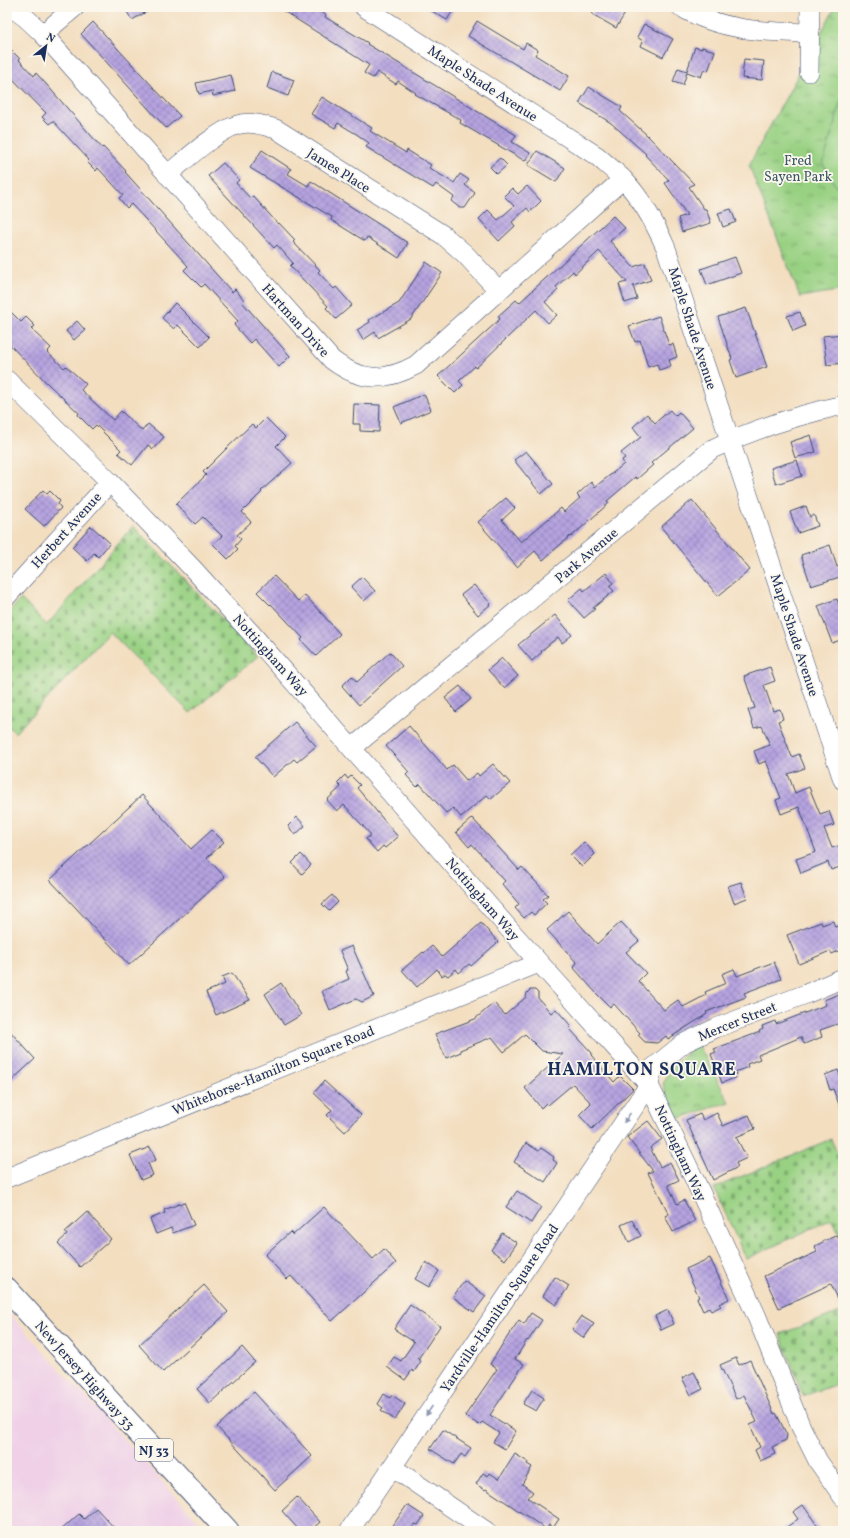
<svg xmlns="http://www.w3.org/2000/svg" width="850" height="1538" viewBox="0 0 850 1538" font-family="Vollkorn,serif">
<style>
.built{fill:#efd0e7}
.cemetery{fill:url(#cemetery-stones);stroke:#5a8070}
.park{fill:url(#park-tufts);stroke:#5a8070}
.pitch{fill:#99d183;stroke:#5a8070}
.building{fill:url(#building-cross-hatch)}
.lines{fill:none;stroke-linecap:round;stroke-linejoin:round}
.minor-casing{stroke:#3b496d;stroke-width:20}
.major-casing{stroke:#3b496d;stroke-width:24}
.minor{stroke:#fff;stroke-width:19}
.major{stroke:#fff;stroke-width:22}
.oneway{fill:#8d97ae}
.labels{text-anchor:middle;stroke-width:3.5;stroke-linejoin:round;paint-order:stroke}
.shield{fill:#fbf7ec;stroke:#5e6b89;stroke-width:1}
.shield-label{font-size:13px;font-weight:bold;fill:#1b2f5e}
.street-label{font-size:14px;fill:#1b2f5e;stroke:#fbf7ec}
.park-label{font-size:14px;fill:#3a5867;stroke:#fbf7ec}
.district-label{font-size:18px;font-weight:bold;letter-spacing:1px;fill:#1b2f5e;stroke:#fbf7ec}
</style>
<defs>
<pattern id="cemetery-stones" width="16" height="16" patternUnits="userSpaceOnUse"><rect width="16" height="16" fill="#99d183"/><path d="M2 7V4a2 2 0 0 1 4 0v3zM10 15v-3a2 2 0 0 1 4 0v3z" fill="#7caa6e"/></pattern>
<pattern id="park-tufts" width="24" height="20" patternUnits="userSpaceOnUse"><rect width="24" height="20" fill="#99d183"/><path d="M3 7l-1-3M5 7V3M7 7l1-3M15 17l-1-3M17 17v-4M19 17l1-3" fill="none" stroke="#7caa6e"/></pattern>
<pattern id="building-cross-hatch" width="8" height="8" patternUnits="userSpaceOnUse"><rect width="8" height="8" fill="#b6a3e0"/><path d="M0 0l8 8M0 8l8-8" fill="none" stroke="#9385b9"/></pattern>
</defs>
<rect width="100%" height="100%" fill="#fbf7ec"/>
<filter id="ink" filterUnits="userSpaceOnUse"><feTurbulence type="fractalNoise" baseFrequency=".025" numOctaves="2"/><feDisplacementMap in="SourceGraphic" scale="8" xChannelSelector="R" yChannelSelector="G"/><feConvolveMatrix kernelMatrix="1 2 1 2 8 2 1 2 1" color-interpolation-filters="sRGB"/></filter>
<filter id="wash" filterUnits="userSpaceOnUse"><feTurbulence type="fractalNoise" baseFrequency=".012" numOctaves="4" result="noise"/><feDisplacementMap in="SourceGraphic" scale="16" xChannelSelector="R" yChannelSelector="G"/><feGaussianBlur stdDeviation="0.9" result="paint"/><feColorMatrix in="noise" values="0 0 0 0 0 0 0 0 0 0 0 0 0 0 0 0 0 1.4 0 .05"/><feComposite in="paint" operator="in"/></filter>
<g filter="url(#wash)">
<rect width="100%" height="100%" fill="#f3dec0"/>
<path class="built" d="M7,1311L207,1531H7Z"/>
<path class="cemetery" d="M133,526L258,656L190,713L110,632L15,733L7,725V614L21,599L47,625Z
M831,1139L843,1167V1240L832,1219L746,1259L714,1188Z
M843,1311V1382L803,1396L780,1334Z"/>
<path class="park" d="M835,7H843V290L800,297L749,165Z
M698,1044L729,1102L677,1119L668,1101L663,1084C670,1067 684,1054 698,1044Z"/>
<path class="pitch" d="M843,94V189L836,187L823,164Z"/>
<g id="blocks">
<path class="building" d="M124,7H155L132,20Z
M277,7H312L326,15L325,17L368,43L367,44L516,135L512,142L530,153L525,161L460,123L461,120L415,94L416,93L398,81L396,84L377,72L373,78L364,73L369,65Z
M425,7H455L447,20Z
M596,7H619L626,12L616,28L592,14Z
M477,21L523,49L526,43L538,50L535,55L569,76L560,91L468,36Z
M93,22L180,116L166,128L81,34Z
M644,24L673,39L663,57L641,46L643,41L637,37Z
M7,46L20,59L19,60L34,76L36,73L46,84L102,148L103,147L126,171L125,172L232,292L235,289L244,300L242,302L290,356L279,367L254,339L250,343L234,325L238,321L204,284L201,287L184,270L188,266L145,219L131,204L127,208L119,198L123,195L98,168L96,171L87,162L89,160L53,121L49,124L42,117L46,113L7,73Z
M695,47L702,49V47L715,51L708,71L704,69L701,77L687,72L683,85L673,82L678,68L687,71Z
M744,59L764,61L762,80L742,78Z
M272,72L294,80L288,96L267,88Z
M231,75L235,91L213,96L212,91L199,94L196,83Z
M589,87L622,107L620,111L648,136L694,184L689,187L704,209H706L711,223L682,232L678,218L687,215L665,183L669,180L645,155L646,154L611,123L579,103Z
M322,97L372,128L370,131L406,153L407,150L431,165L429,168L454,183L460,174L469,180L465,185L475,193L465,208H460L451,201L454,197L436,184L433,188L366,147L369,143L358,135L338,123L335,128L311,114Z
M262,150L291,169L288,174L308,186L311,181L408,243L399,258L367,237L365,241L331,220L332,217L250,168Z
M537,151L565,168L556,182L528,165Z
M500,158L507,165L497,174L490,167Z
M223,163L239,180L236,183L250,198L253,196L278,224L279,223L295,240L293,242L320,270L318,272L334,289L336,287L352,305L336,319L326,308L328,306L290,266L293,263L277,245L274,248L208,176Z
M527,186L541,201L530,212L527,208L512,222L515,226L499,241L479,219L488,210L498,220L514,206L504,196L512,188L518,194Z
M731,209L736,222L723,227L718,213Z
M613,216L625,228L610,241L633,267L645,263L651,280L633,286L637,299L625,303L619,284L627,282L599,251L575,274L573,271L556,287L558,290L545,302L557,315L548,323L536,310L476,368L475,366L459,381L463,385L455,393L438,376L500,319L498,316L516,300L519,303Z
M735,257L741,273L707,285L701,269Z
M426,262L442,273L411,319L378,338L375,332L363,340L357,330L370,322L369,320L399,303Z
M175,303L209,337L200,347L178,325L174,329L162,318Z
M7,308L21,322L26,317L35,326L31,329L51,348L47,352L64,368L66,366L86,384L81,390L113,420L121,411L142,431L148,424L164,437L153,449L148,445L132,465L118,453L121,450L96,425L92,429L78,415L79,413L48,384L7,342Z
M746,308L767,367L736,378L730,360L732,359L718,317Z
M800,312L805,326L793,331L787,316Z
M659,316L669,345L673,344L677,357L669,360L671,366L659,370L657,364L648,367L640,340L635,342L629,326Z
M77,321L85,330L74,340L66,331Z
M843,334V363L827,365L823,336Z
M424,394L431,410L401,423L394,407Z
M354,404L380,405L379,432L360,431V424H353Z
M670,410L675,416L679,412L693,428L651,463L653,465L637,479L635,477L607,501L609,503L571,537L570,536L543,560L535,551L517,567L478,522L506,498L515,508L502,520L521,542L561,508L564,512L580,498L577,495L591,482L595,487L624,464L622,460L625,458L621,453L641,437L633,427L647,414L655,423Z
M266,418L285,437L276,446L292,463L261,491L262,492L242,512L251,522L237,535L241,539L235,546L238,549L228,559L213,544L222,536L203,517L195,524L176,504L206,475L203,472L226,449L252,424L256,428Z
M811,435L816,452L795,458L790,442Z
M526,451L553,484L541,494L514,460Z
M797,460L802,476L776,484L771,468Z
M43,490L47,494L50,491L60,501L58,504L61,508L44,526L25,509Z
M692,500L750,570L718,596L661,527Z
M806,506L810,517L814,515L818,526L798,533L790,512Z
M91,526L110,543L98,557L94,553L87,561L72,547Z
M830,545L837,567L843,565V576L811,586L801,555Z
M606,573L613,583L609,586L614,591L593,608L595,609L584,618L568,600L582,588L584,591Z
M274,576L298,601L305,595L340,634L316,656L301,640L303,638L271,604L270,605L257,592Z
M362,577L375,591L364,601L351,587Z
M474,585L491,604L478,615L461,595Z
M837,599L843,617V639L832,643L818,606Z
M555,615L572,635L562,643L558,637L541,651L542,652L532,661L518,645Z
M390,652L402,666L359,705L342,686L352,676L357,682Z
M502,658L518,676L504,688L488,670Z
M770,667L775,681L764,685L773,711L780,709L783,719L778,721L792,757L799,754L805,768L788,774L795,793L809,787L820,814L829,811L834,825L824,828L832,848L841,845L843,851V866L831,870L828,862L801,873L796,859L816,852L799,807L781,814L776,800L781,798L766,761L759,764L754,751L770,745L762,726L754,728L748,710L755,708L744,676Z
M460,686L471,699L456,712L445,698Z
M295,722L316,746L297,762L294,759L273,777L255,757Z
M409,726L447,770L453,765L467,781L477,773L479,776L493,764L510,783L491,799L487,795L461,817L453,808L446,813L420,784L417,787L406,775L409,772L386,746Z
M345,775L348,779L351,776L360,785L357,788L398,837L385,848L383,846L377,852L366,839L371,835L344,805L337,811L327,800L341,787L337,783Z
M142,795L191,849L212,830L224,842L207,858L225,877L129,965L50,880Z
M297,817L305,826L295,835L288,826Z
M472,818L519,870L522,867L548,895L543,899L547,903L534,915L531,912L524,918L515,908L519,904L502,884L505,881L472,844L469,847L456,832Z
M584,842L595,854L582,867L570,855Z
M301,854L311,865L302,874L292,863Z
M741,882L747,898L734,903L728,886Z
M332,895L338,902L329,911L322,904Z
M568,911L597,944L621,922L639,941L626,952L646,973L638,981L664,1010L678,1000L683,1007L706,995L705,992L726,983L722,974L734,969L737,976L774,962L781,979L744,993L746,997L706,1012L707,1014L668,1039L666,1036L657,1043L645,1042L638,1035L640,1033L614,1004L610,1007L596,993L573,967L577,963L547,930Z
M833,921L835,927L843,924V949L832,954L830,951L799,964L787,935L821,922L822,925Z
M481,923L498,942L471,966L469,964L459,973L456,969L448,976L445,974L442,976L437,969L417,987L402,970L423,952L424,953L432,946L442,957Z
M352,946L374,996L362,1002L356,999L330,1010L322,991L349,979L346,971L348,970L340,951Z
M232,973L250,1000L216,1015L206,992L225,984L222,977Z
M281,983L301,1015L284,1025L265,994Z
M530,990H535L538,993V998L551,1013L556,1009L571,1026L569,1028L592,1053L591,1055L614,1082L620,1076L633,1089L592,1129L579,1115L591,1103L573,1084L548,1105L546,1103L541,1108L525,1088L563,1054L542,1051L525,1034L504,1052L492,1037L460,1050L461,1052L446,1058L435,1034L475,1019L494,1003L505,1015L526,997L527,993Z
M839,994L843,1005V1022L820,1030L822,1037L804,1044L801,1037L758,1055L760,1059L747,1064L748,1067L735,1072L737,1077L722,1083L711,1054L716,1052L714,1049L760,1032L759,1031L763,1029L762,1026L775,1021L776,1024L826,1005L824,1000Z
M7,1028L35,1059L7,1085Z
M838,1070L843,1083V1112H842L833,1089L830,1090L825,1075Z
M324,1081L361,1115L345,1132L327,1115L332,1110L314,1093Z
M717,1113L723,1126L749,1115L755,1129L736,1137L747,1158L736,1163L738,1167L713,1180L686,1120L700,1114L703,1120Z
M648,1121L662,1139L650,1148L660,1167L670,1162L679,1180L668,1185L677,1204L684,1200L695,1221L673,1232L665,1216L669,1214L648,1173L653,1171L627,1137Z
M526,1143L539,1151L541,1148L554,1157L553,1160L557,1163L545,1182L514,1162Z
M150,1147L156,1160L148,1163L153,1175L141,1180L130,1155Z
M517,1191L541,1207L531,1223L506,1207Z
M184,1202L194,1225L173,1233L171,1228L156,1234L150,1219L165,1213L164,1210Z
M324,1207L373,1259L384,1249L396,1263L332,1321L291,1276L287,1279L265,1255L290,1232L293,1235Z
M87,1212L111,1239L80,1267L58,1243L67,1235L65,1232Z
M632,1220L641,1236L629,1242L621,1225Z
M502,1233L517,1243L505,1260L491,1250Z
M837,1235L843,1247V1309L831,1284L779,1308L764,1276L817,1252L815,1246Z
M710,1258L729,1299L719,1304L721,1306L711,1311L709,1308L703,1311L697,1298L699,1297L686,1269Z
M426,1262L439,1271L429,1287L415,1279Z
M555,1277L569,1286L556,1305L543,1296Z
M464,1281L486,1296L474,1312L453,1297Z
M204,1285L228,1312L163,1372L139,1345Z
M410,1305L440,1326L418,1359L421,1361L414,1372L412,1370L405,1380L387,1367L394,1357L401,1361L414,1342L394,1329Z
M668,1310L674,1324L661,1330L655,1316Z
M531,1313L542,1320L528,1341L527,1340L515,1359L524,1364L490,1415L516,1431L505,1449L493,1442L499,1433L482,1422L479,1425L465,1416L497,1369L490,1364L502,1345L519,1320L524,1324Z
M581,1316L594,1324L584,1338L572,1329Z
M242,1347L255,1362L210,1403L197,1389Z
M736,1358L739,1365L750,1360L774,1414L776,1413L787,1435L786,1440L772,1447L775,1454L760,1461L755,1450L760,1447L750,1425L757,1422L744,1395L736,1399L720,1365Z
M694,1372L703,1389L691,1395L682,1378Z
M532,1390L544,1398L536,1411L523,1404Z
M254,1392L312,1456L275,1490L217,1427Z
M384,1394L390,1398L392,1395L405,1404L395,1420L381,1410L383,1408L378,1404Z
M443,1430L471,1448L465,1457L461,1454L454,1464L430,1449Z
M515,1454L528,1462L527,1464L532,1467L522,1484L533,1492L528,1498L559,1519L553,1528L549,1525L546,1529L486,1489L485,1490L476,1484L483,1473L488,1476L490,1473L499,1479Z
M297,1497L320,1522L310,1531H300L282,1511Z
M407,1505L424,1516L418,1525L415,1524L410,1531H389Z
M803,1505L821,1531H781L798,1519L793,1512Z
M96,1508L117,1531H60L79,1514L84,1519Z"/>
</g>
</g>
<g filter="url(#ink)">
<use href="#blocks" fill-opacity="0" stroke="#3b496d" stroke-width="1"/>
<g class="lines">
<defs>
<path id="minor" d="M11,7L26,18L43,34L332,360C361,382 385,382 416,365L623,179
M364,7L597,156C606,164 615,171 623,179C642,199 655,223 666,248L843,780
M681,7C720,31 765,32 809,33
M43,34L75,7
M809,72L810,7
M167,175C184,161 217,131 237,125C250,121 263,125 276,129L443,235L465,254L499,291
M7,380L110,482L195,571L251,633L510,930L649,1085L699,1189L757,1317L801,1427L818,1461L843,1497
M7,596L110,482
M352,748L712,449C754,429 798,415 843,405
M7,1178L539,963
M392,1467L486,1531
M349,1531L649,1085L653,1068L684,1043L716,1028L806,994L843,978"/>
<path id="major" d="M7,1289L228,1531"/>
</defs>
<use href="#minor" class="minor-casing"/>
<use href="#major" class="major-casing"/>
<use href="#minor" class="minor"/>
<use href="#major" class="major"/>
</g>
<defs><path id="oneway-solid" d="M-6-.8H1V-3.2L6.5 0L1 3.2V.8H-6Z"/></defs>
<g class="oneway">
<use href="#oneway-solid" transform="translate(627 1118) rotate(124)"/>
<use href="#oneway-solid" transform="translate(429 1411) rotate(124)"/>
</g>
</g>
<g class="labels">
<rect class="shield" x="135" y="1439" width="38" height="22" rx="3"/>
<g class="shield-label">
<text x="154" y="1455">NJ 33</text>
</g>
<g class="street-label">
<text transform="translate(483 83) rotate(33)" y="5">Maple Shade Avenue</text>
<text transform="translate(339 170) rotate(32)" y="5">James Place</text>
<text transform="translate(296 320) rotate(48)" y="5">Hartman Drive</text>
<text transform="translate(693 328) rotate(72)" y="5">Maple Shade Avenue</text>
<text transform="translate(66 530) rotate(-48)" y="5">Herbert Avenue</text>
<text transform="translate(586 555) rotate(-40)" y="5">Park Avenue</text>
<text transform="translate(795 635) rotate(72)" y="5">Maple Shade Avenue</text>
<text transform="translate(271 655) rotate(48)" y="5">Nottingham Way</text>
<text transform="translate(483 899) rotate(49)" y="5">Nottingham Way</text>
<text transform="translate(737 1021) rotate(-22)" y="5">Mercer Street</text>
<text transform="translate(273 1070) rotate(-22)" y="5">Whitehorse-Hamilton Square Road</text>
<text transform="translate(681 1153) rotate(65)" y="5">Nottingham Way</text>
<text transform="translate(499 1308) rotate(-56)" y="5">Yardville-Hamilton Square Road</text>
<text transform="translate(85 1375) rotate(48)" y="5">New Jersey Highway 33</text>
</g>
<g class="park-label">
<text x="798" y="165">Fred<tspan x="798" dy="16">Sayen Park</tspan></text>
</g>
<g class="district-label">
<text x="642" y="1075">HAMILTON SQUARE</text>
</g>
</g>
<rect width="850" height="1538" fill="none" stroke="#fbf7ec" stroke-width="24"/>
<g transform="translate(46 46) rotate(30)" stroke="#fbf7ec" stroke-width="3" paint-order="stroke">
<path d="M0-3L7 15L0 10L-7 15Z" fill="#1b2f5e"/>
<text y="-6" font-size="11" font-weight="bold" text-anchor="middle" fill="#1b2f5e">N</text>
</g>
</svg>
